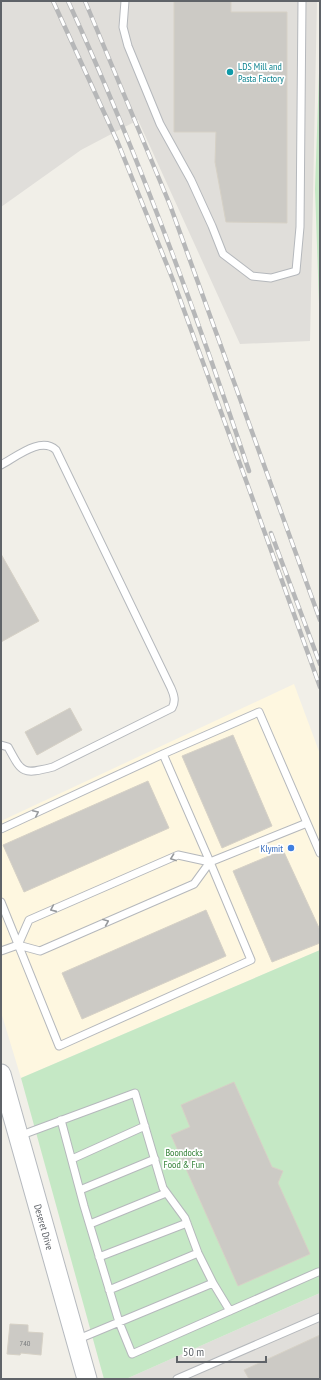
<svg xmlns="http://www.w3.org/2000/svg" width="321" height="1380" viewBox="0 0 321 1380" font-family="'PT Sans Narrow',sans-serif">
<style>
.commercial{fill:#fef7e0}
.industrial{fill:#e0deda}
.green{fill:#c5e8c5}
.building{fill:#cccac5;stroke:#d6d1c6}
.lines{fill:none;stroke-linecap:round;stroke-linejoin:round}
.lane-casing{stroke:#b5b8bc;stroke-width:9}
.secondary-casing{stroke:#b6babf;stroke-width:21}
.lane{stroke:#fff;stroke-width:7}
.secondary{stroke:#fff;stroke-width:19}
.rail-casing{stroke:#b6b7b8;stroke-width:4.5}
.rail{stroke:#fff;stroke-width:3;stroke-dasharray:9;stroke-linecap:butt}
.oneway{stroke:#979a9d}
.culture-dot{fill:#0f9aa8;stroke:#fff;stroke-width:1.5}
.shop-dot{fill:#3f7fe0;stroke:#fff;stroke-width:1.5}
.labels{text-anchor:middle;stroke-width:3.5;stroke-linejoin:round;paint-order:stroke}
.number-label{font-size:8px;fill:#7a7d7f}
.culture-label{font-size:10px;fill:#0d838f;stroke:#fff;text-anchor:start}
.shop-label{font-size:10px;fill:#366cbe;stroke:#fff;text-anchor:end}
.park-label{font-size:10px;fill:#348238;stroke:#fff}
.street-label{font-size:10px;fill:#5f6368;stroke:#fff}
</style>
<rect width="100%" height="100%" fill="#f1efe8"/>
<path class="commercial" d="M294,684L320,754V950L21,1078L1,1012V821Z"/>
<path class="industrial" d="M1,1H317L310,341L240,344L138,120L81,150L1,207Z
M320,1293V1379H126Z"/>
<path class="green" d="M320,44V332L315,189Z
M320,950V1293L126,1379H104L21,1078Z"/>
<path class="building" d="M174,1H231V12H287V223L226,222L215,162L216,132H174Z
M1,554L39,621L1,642Z
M70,708L82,730L37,755L25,732Z
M233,735L272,826L222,848L182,756Z
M148,781L169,828L24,892L3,845Z
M283,850L320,930V943L272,962L233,871Z
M206,910L226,956L82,1019L62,973Z
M234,1082L272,1167L283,1171L278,1183L310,1254L238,1286L171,1135L190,1127L181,1105Z
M10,1324L28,1325V1332L43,1333L41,1355L21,1353L20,1355L7,1354Z
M320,1335V1379H249L244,1370Z"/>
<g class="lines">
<defs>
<path id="lane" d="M125,1L123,27L128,46L160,124L191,180L212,226L223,254L252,276L271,278L296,271L300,227L302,1
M1,465C16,457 41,436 56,450L171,688C174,695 176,701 172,708L53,767C22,775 22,773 8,747L1,745
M1,829L163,754L259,712L320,853
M1,902L59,1046L251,960L210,862L163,754
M18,945L29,920L178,855L210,862
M1,951L18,945L40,951L194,884L210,862L307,823
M61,1120L84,1206L119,1322L132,1354L318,1272
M19,1136L135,1093L163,1188L185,1218L198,1253L213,1283L76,1340
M72,1159L145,1126
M80,1190L155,1159
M90,1224L166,1193
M99,1257L187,1223
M213,1283L230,1311
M109,1290L198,1253
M177,1379L320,1317"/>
<g id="secondary">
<path id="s1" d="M1,1074L87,1379"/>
</g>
</defs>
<use href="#lane" class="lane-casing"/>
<use href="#secondary" class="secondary-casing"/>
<use href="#lane" class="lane"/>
<use href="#secondary" class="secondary"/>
<defs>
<path id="rail" d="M53,1L118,143L173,280L252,497L320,687
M68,1C138,153 196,312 249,471
M85,1L170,205L320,620
M271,533L320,664"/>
</defs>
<use href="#rail" class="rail-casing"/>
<use href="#rail" class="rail"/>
</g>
<defs><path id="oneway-chevron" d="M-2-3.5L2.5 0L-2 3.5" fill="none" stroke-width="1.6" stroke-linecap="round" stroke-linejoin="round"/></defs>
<g class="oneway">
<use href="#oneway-chevron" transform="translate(36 813) rotate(-25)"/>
<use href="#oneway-chevron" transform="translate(173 858) rotate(160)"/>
<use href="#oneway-chevron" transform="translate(53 909) rotate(156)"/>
<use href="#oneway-chevron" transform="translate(106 922) rotate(-23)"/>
</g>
<circle class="culture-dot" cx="230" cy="72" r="4"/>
<circle class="shop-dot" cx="291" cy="848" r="4"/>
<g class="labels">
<g class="number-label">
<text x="25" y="1346">740</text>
</g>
<g class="culture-label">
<text x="238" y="70">LDS Mill and<tspan x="238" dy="12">Pasta Factory</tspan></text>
</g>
<g class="shop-label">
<text x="283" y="852">Klymit</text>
</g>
<g class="park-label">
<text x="184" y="1156">Boondocks<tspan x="184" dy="12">Food &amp; Fun</tspan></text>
</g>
<g class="street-label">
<text dy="4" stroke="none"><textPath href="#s1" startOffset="159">Deseret Drive</textPath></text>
</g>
</g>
<rect width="321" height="1380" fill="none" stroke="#5f6368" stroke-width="4"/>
<path d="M177 1356v6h89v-6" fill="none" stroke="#5f6368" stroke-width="2"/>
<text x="183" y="1356" font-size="12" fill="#5f6368" stroke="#ffffff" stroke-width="3" paint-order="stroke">50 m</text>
</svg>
